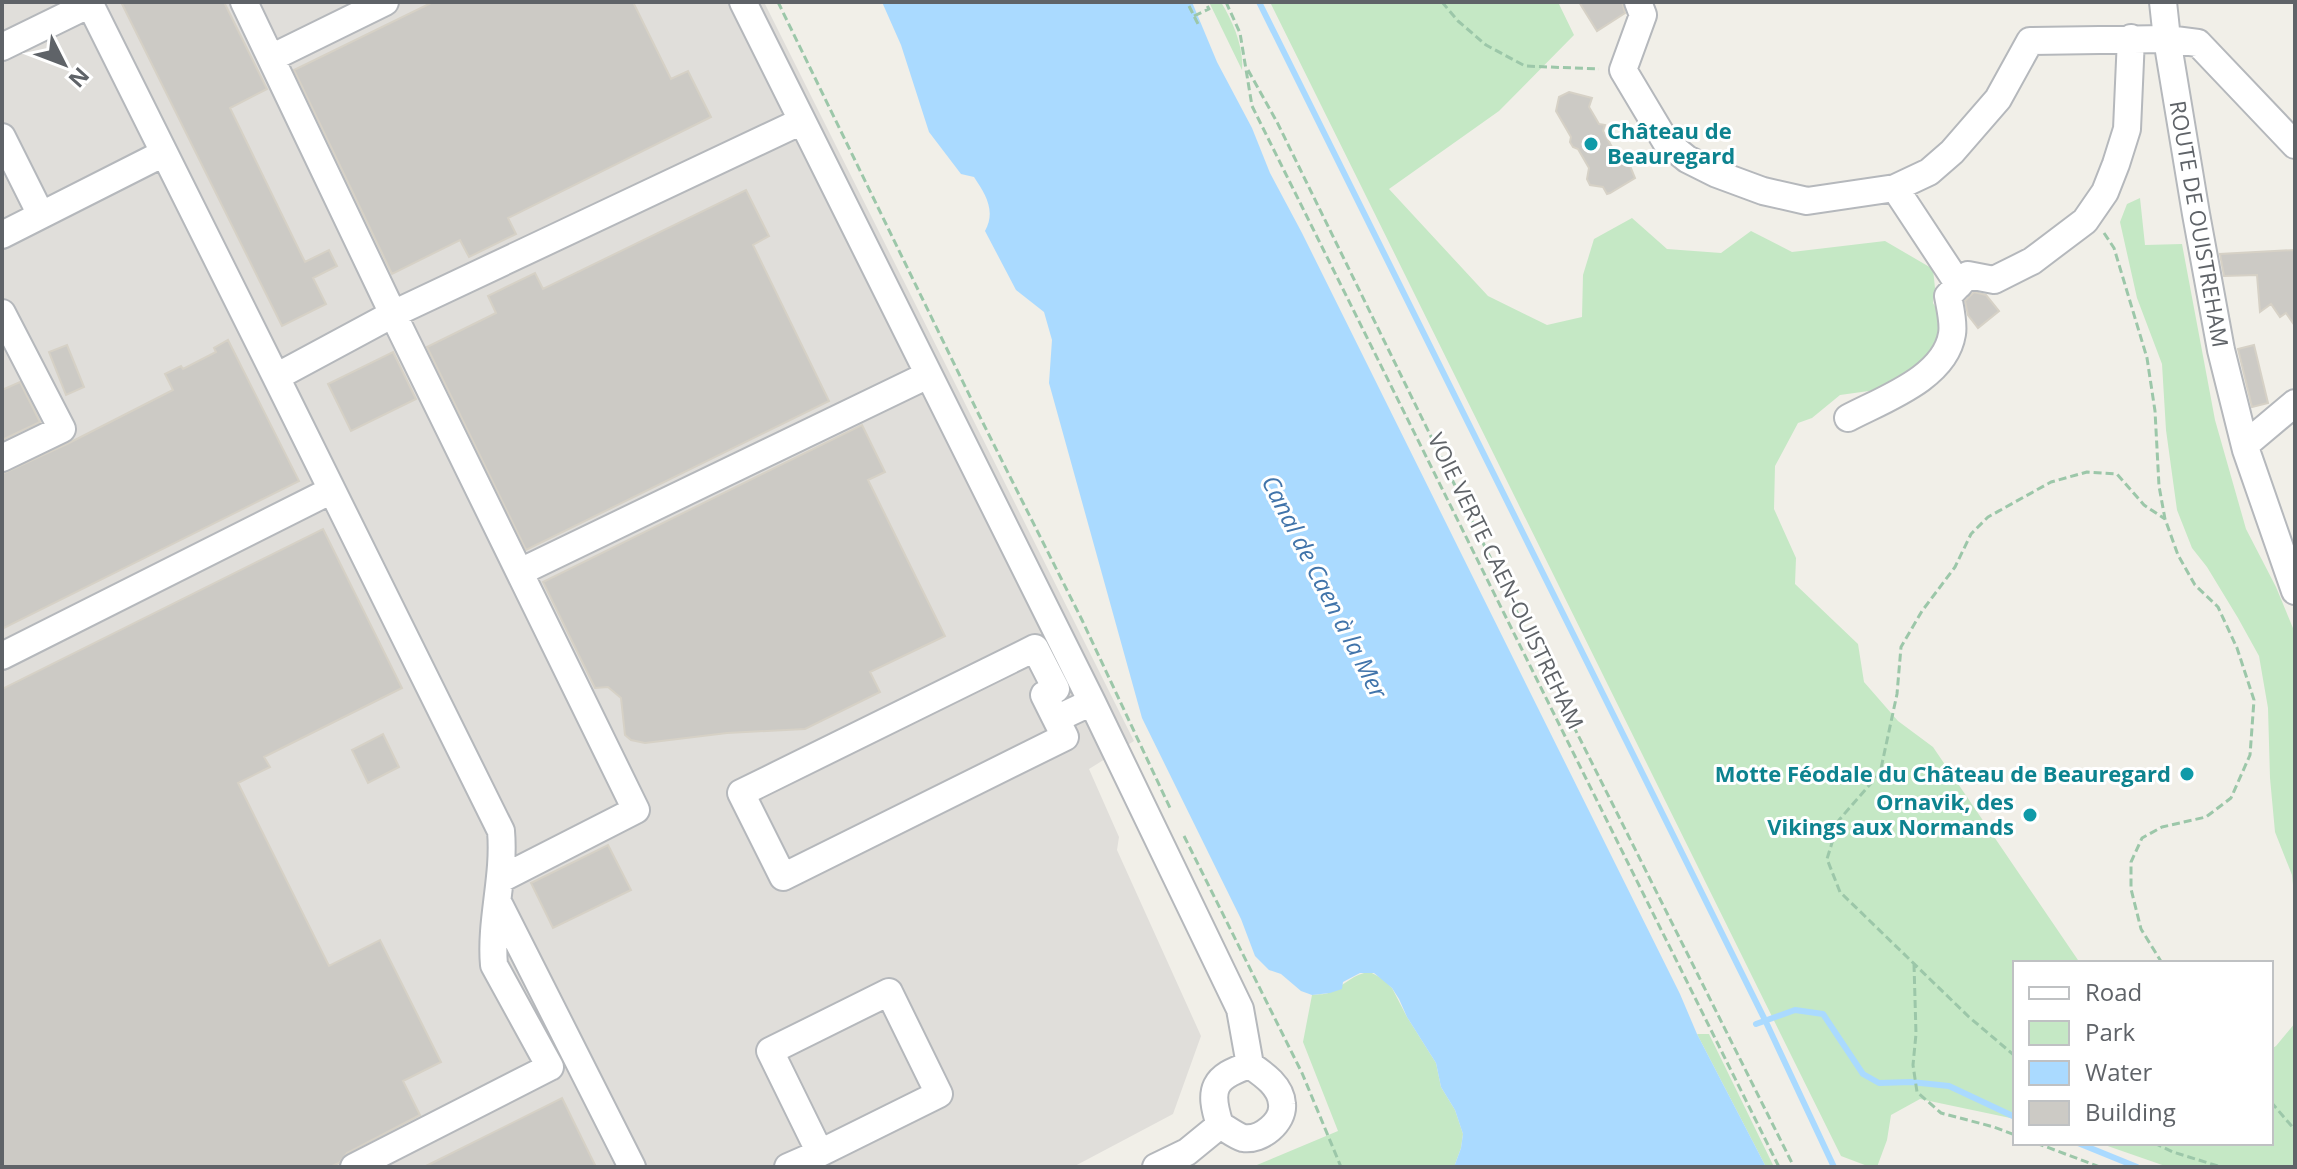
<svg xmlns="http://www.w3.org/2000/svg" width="2297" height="1169" viewBox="0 0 2297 1169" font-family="'Open Sans',sans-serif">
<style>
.industrial{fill:#e0deda}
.green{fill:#c5e8c5}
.water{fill:#aadaff}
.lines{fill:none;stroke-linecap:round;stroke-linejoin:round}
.stream{stroke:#aadaff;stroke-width:6}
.building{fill:#cccac5;stroke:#d6d1c6;stroke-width:2}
.minor-casing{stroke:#b5b8bc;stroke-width:30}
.path{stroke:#9cc7a9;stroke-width:3;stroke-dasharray:8 4;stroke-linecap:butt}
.minor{stroke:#fff;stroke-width:26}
.culture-dot{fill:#0f9aa8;stroke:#fff;stroke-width:3}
.labels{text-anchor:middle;stroke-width:6;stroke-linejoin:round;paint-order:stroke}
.culture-label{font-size:22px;font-weight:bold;fill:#0d838f;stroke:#fff;text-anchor:end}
.street-label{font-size:22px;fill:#5f6368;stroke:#fff}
.water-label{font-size:24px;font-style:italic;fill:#4174aa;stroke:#fff}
</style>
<rect width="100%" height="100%" fill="#f1efe8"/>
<path class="industrial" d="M2,2H764L1134,741L1089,769L1119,837L1117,850L1201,1036L1173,1114L1073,1167H2Z"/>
<path class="green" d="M1209,2H1221C1233,22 1244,47 1242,70Z
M1270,2H1558L1574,35L1499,111L1389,189L1488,296L1547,325L1582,317L1583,275L1594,239L1632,218L1667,249L1721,253L1751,231L1792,252L1885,241L1933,269L1935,288L1933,303L1940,315V344L1921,366L1876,390L1840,395L1812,418L1798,423L1775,466L1774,509L1796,558L1795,584L1858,644L1864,682L1898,721L1933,747L2080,963H2015V1119L1920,1099L1891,1115L1887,1140L1877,1167H1870L1841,1156Z
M2140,198L2145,245L2182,244L2215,420L2246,529L2276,587L2295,633V905L2292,875L2275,832L2270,778L2268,708L2259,656L2238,618L2207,567L2192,548L2177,510L2166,430L2162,364L2137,298L2120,222L2127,204Z
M1370,972L1383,979L1392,988L1407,1017L1436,1063L1441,1087L1455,1110L1463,1134L1461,1148L1454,1167H1252L1338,1131L1303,1042L1312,995C1318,994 1327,995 1332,991C1346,984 1353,974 1370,972Z
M2295,1023V1167H2168L2099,1143H2271V1049L2276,1046Z
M1697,1034H1709L1774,1167H1766Z"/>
<path class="water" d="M882,2H1192L1217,62L1252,128L1270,173L1302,233L1680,994L1697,1034L1766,1167H1454L1461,1148L1463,1134L1455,1110L1441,1087L1436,1063L1407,1017L1399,999L1392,988L1374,973H1360L1343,982L1342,989L1330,993L1312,995L1301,991L1281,974L1269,970L1255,956L1241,919L1142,718L1049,383L1052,340L1044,312L1016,290L985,231C996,211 986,195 974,177L961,174L929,132L901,45Z"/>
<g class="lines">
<path class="stream" d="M1259,2L1765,1020L1834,1167
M1756,1024L1795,1010L1823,1014L1863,1074L1879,1083L1911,1082L1949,1086L2015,1117
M2078,1143L2137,1167"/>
</g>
<path class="building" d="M121,2H224L267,89L230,108L305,262L329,250L337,266L313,278L326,304L282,326Z
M433,2H633L671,79L688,71L711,117L508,218L516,234L469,257L460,240L392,274L294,70Z
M1579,2H1622L1625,13L1597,31Z
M1569,92L1592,98L1589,107L1599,124L1605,125L1603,131L1612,147L1621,150L1631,164L1630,166L1635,178L1610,193L1607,194L1603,187L1590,185L1587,179L1589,168L1578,149L1573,147L1570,142L1571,137L1556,111L1559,97Z
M746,190L769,236L753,245L829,401L526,550L427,347L496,313L488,296L535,273L543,289Z
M2295,250V326L2286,313L2280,317L2271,304L2260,312L2257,275L2224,276L2220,254Z
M1974,292L1986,295L1999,311L1978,328L1968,315L1965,301Z
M228,340L299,481L2,629V474L69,443L173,390L165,374L181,366L183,369L216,352L214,348Z
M67,345L84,387L66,395L49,352Z
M2254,345L2268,403L2252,407L2238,349Z
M393,352L416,399L351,431L328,384Z
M20,382L40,422L2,440V390Z
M862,425L885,472L868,480L945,636L870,672L880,692L805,729L727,733L645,743L631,740L625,735L621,698L608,687L595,688L543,582Z
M323,529L402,688L264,757L270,767L238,783L329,966L380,940L441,1062L403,1081L420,1115L347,1153L339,1163L330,1167H2V689Z
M383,734L399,767L368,783L352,750Z
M608,845L631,890L553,928L531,883Z
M562,1098L596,1167H424Z"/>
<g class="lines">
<defs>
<path id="minor" d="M89,2L276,377L393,314L244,2
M743,2L1092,702L1240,1009L1250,1065
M1638,2L1643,15L1623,70L1666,142L1687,159L1717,174L1763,191L1807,201L1895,188L1929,172L1952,152L1998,99L2030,41L2167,39L2198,43L2295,145
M2163,2L2167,39L2196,214L2221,350L2246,450L2295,591
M2,47L90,4
M271,58L385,2
M2,137L41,215
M1895,188L1959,285
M2,235L164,153
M2,313L62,429L2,458
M276,377L501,831C505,877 490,921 494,965L550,1067L354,1167
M1848,418C1884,399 1945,378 1952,334C1954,323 1950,307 1948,296L1968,275L1994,280L2032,261L2085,221L2105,192L2116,164L2127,129L2131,38
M2245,445L2295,403
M520,572L928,375
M2,656L332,490
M1056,719L1044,695L1056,689L1035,648L741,793L783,877L1065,737L1056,719L1092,702
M501,879L636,810L393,314L802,121
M498,902L632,1167
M889,992L939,1094L820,1153L770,1051Z
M1250,1065C1263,1074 1281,1086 1282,1104C1284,1122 1261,1141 1243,1138C1236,1136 1227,1129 1220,1125C1208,1089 1213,1077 1250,1065Z
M788,1167L820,1153
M1156,1167L1187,1152L1220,1125"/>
</defs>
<use href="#minor" class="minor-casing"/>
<path class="path" d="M778,2L979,415L1082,620L1170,808
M1226,2L1240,33L1252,106L1779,1167
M1442,2L1458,21L1486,45L1525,66L1599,69
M1189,6L1199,26
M1194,16L1209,9L1205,2
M1248,70L1277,122L1535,649L1794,1167
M2104,233L2114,248L2147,358L2155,411L2159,486L2165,519L2178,555L2195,585L2218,607L2237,648L2254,700L2250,755L2231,798L2206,817L2162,827L2142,838L2131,862V889L2141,929L2162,963
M1184,836L1302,1073L1341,1167
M1914,964L1916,1034L1913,1065L1917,1092L1941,1113L1994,1127L2015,1135
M2015,1056L1969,1017L1840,892L1827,859L1839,820L1880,773L1897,694L1901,647L1922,611L1955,567L1971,534L1988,517L2051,482L2087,472L2117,474L2144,505L2165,519
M2271,1102L2295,1130
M2036,1143L2100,1167
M2154,1143L2173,1152L2221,1167"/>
<use href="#minor" class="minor"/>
</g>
<g class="culture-dot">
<circle cx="1591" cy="144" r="8"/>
<circle cx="2187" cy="774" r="8"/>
<circle cx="2030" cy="815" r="8"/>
</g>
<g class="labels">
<g class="culture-label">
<text x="1607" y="139" text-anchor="start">Château de<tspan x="1607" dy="25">Beauregard</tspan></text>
<text x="2171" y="782">Motte Féodale du Château de Beauregard</text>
<text x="2014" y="810">Ornavik, des<tspan x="2014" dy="25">Vikings aux Normands</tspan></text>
</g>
<g class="street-label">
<text transform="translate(2199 224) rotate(80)" y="8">ROUTE DE OUISTREHAM</text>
<text transform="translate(1506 581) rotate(64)" y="8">VOIE VERTE CAEN-OUISTREHAM</text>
</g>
<g class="water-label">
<text transform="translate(1324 587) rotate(63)" y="8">Canal de Caen à la Mer</text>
</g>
</g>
<rect width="2297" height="1169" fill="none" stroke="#5f6368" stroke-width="8"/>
<rect x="2013" y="961" width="260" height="184" fill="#ffffff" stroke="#bfc1c3" stroke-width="2"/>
<rect x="2029" y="987" width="40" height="12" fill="#ffffff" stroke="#bfc1c3" stroke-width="2"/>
<text x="2085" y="1001" font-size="24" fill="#5f6368">Road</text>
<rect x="2029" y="1021" width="40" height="24" fill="#c5e8c5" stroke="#bfc1c3" stroke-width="2"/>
<text x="2085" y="1041" font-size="24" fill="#5f6368">Park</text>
<rect x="2029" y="1061" width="40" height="24" fill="#aadaff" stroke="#bfc1c3" stroke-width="2"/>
<text x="2085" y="1081" font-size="24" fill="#5f6368">Water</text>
<rect x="2029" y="1101" width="40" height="24" fill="#cccac5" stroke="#bfc1c3" stroke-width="2"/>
<text x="2085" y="1121" font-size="24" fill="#5f6368">Building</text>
<g transform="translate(64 64) rotate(132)" stroke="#ffffff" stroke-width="6" paint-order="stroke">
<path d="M0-6L14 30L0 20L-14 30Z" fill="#5f6368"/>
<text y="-12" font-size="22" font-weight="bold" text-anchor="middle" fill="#5f6368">N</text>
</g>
</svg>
